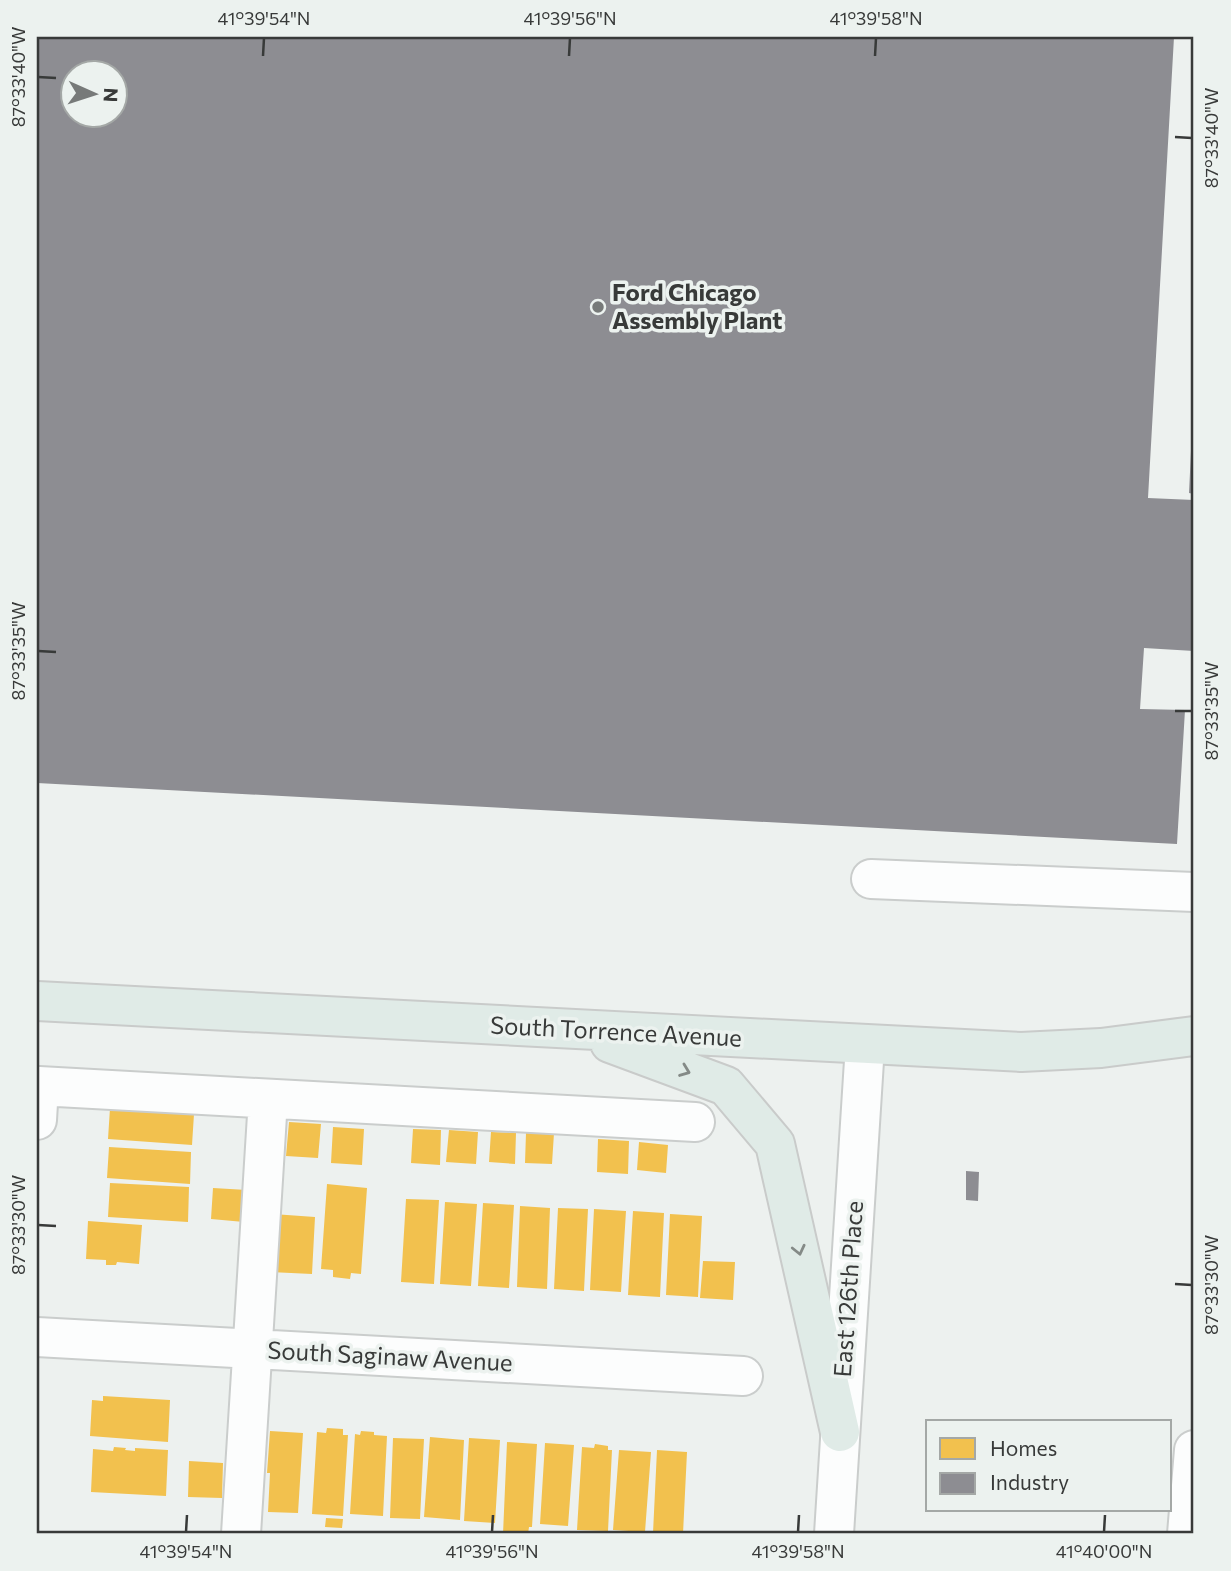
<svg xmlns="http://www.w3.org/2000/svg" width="1231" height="1571" viewBox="0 0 1231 1571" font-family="Commissioner,sans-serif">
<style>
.homes{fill:#f2c14e}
.industry{fill:#8d8d92;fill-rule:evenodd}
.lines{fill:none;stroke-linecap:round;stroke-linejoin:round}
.minor-casing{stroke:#cacdcc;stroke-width:42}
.major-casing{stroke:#c9cbca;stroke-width:42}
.minor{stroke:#fcfdfd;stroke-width:38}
.major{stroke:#e0ebe7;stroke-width:38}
.oneway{stroke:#848a87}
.ticks{fill:none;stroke:#383a39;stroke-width:2.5}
.poi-dot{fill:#777a79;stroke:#ecf2ef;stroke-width:2.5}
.labels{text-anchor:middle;stroke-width:7;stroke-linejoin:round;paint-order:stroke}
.poi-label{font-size:24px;font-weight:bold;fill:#383a39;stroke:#ecf2ef;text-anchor:start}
.street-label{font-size:24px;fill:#383a39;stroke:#ecf2ef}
.neatline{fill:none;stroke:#383a39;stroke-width:2.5}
.ticks-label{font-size:18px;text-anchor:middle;fill:#383a39}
</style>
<rect width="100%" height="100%" fill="#edf1ef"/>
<path class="homes" d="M110,1108L194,1114L192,1145L108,1139Z
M289,1122L321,1124L318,1158L286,1156Z
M333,1127L364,1129L362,1165L331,1163Z
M413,1129L441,1130L440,1165L411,1163Z
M449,1130L478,1132L476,1164L446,1162Z
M491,1132L516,1133L515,1164L489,1162Z
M526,1133H554L552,1164L525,1163Z
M598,1139L629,1141L628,1174L597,1172Z
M639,1142L668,1145L666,1173L637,1170Z
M109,1147L191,1152L190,1184L107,1178Z
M110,1183L189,1187L188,1222L108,1217Z
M327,1184L367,1188L361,1274L351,1273L350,1279L333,1277V1270L321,1269Z
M213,1188L247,1190L244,1222L211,1219Z
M406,1199L439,1200L434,1284L401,1282Z
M445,1202L477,1204L471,1286L440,1284Z
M483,1203L514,1205L509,1288L478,1286Z
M520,1206L550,1208L547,1289L517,1287Z
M558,1208L588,1209L584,1291L554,1289Z
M594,1209L626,1211L621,1292L590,1290Z
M633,1211L664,1213L660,1297L628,1295Z
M273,1214L315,1217L312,1274L270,1272Z
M670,1214L702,1216L698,1297L666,1295Z
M88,1221L142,1225L139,1264L117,1262L116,1265H106V1260L86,1259Z
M703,1261L735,1262L733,1300L700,1298Z
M103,1396L170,1400L168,1442L90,1436L92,1400L103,1401Z
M327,1428L343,1429V1435H348L343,1516L312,1514L317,1432L326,1433Z
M270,1431L303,1433L298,1513L268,1512L270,1473H267Z
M361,1431L374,1432V1435L387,1436L383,1516L350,1514L355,1434L360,1435Z
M430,1437L464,1440L460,1520L424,1517Z
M393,1438L424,1439L420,1519L390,1518Z
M469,1438L500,1440L495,1523L464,1521Z
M507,1442L537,1444L532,1527H529L528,1534H503Z
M545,1443L574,1445L568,1526L540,1524Z
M595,1444L608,1446V1450H612L608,1531L577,1530L582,1447L594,1448Z
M114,1447L126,1448L125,1450L135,1451V1448L168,1450L166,1496L91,1492L93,1449L113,1451Z
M619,1450L651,1452L645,1532L613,1530Z
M657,1450L687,1452L683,1534L653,1533Z
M189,1461L223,1463L222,1498L188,1497Z
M326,1518L343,1519L342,1528L325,1527Z"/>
<path class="industry" d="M37,37H1174L1148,498L1194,500V651L1144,648L1140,709L1185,710L1177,844L37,783ZM74,74H116V116H74Z
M1191,451H1194V494L1189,493Z
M966,1171L979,1172L978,1201L966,1200Z"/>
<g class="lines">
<defs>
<path id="minor" d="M871,879L1194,892
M37,1120L39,1086L695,1122
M37,1337L743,1376
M241,1534L268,1099
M834,1534L865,1045
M1187,1534L1194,1450"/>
<path id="major" d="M37,1001L1021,1052L1101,1048L1194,1036
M610,1043L726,1086L775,1144L840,1432"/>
</defs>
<use href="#minor" class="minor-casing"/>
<use href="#major" class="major-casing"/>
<use href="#minor" class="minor"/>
<use href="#major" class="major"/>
</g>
<defs><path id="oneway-chevron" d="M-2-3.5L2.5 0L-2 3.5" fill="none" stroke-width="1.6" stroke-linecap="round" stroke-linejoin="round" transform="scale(1.75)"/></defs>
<g class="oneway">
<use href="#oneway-chevron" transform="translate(685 1071) rotate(21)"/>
<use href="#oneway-chevron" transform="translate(799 1250) rotate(77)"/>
</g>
<path class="ticks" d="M263,56L264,38M569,56L570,38M875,56L876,38M38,77L56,78M1175,137L1192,138M38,651L56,652M1175,711H1192M38,1225L56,1226M1175,1284L1192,1285M186,1532L187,1515M492,1532L493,1515M798,1532L799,1515M1104,1532L1105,1515"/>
<circle class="poi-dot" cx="598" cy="307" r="7"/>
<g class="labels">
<g class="poi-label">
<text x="612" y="301">Ford Chicago<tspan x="612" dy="28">Assembly Plant</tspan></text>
</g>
<g class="street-label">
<text transform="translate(616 1032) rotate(3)" y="8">South Torrence Avenue</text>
<text transform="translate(849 1289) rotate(-86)" y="8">East 126th Place</text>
<text transform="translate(390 1357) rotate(3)" y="8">South Saginaw Avenue</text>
</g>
</g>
<rect width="1231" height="1571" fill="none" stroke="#ecf2ef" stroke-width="77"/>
<rect x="926" y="1420" width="245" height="91" fill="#ecf2ef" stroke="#a4a8a6" stroke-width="2"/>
<rect x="940" y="1438" width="35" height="21" fill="#f2c14e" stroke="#a4a8a6" stroke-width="2"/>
<text x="990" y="1456" font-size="21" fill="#383a39">Homes</text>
<rect x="940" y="1473" width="35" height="21" fill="#8d8d92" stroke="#a4a8a6" stroke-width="2"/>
<text x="990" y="1490" font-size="21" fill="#383a39">Industry</text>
<g transform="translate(94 94) rotate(93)"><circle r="33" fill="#ecf2ef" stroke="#a4a8a6" stroke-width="2"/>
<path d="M0-5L12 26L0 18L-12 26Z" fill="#777a79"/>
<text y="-10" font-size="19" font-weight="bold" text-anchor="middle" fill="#383a39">N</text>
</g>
<rect x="38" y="38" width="1154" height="1494" class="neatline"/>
<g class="ticks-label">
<text x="264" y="25">41°39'54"N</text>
<text x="570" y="25">41°39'56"N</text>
<text x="876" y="25">41°39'58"N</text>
<text transform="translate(19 77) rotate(-90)" y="6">87°33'40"W</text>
<text transform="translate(1212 138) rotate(-90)" y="6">87°33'40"W</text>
<text transform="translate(19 651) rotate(-90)" y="6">87°33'35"W</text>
<text transform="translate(1212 711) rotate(-90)" y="6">87°33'35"W</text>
<text transform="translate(19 1225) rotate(-90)" y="6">87°33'30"W</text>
<text transform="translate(1212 1285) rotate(-90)" y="6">87°33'30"W</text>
<text x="186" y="1558">41°39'54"N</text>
<text x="492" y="1558">41°39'56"N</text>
<text x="798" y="1558">41°39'58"N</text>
<text x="1104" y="1558">41°40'00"N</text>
</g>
</svg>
